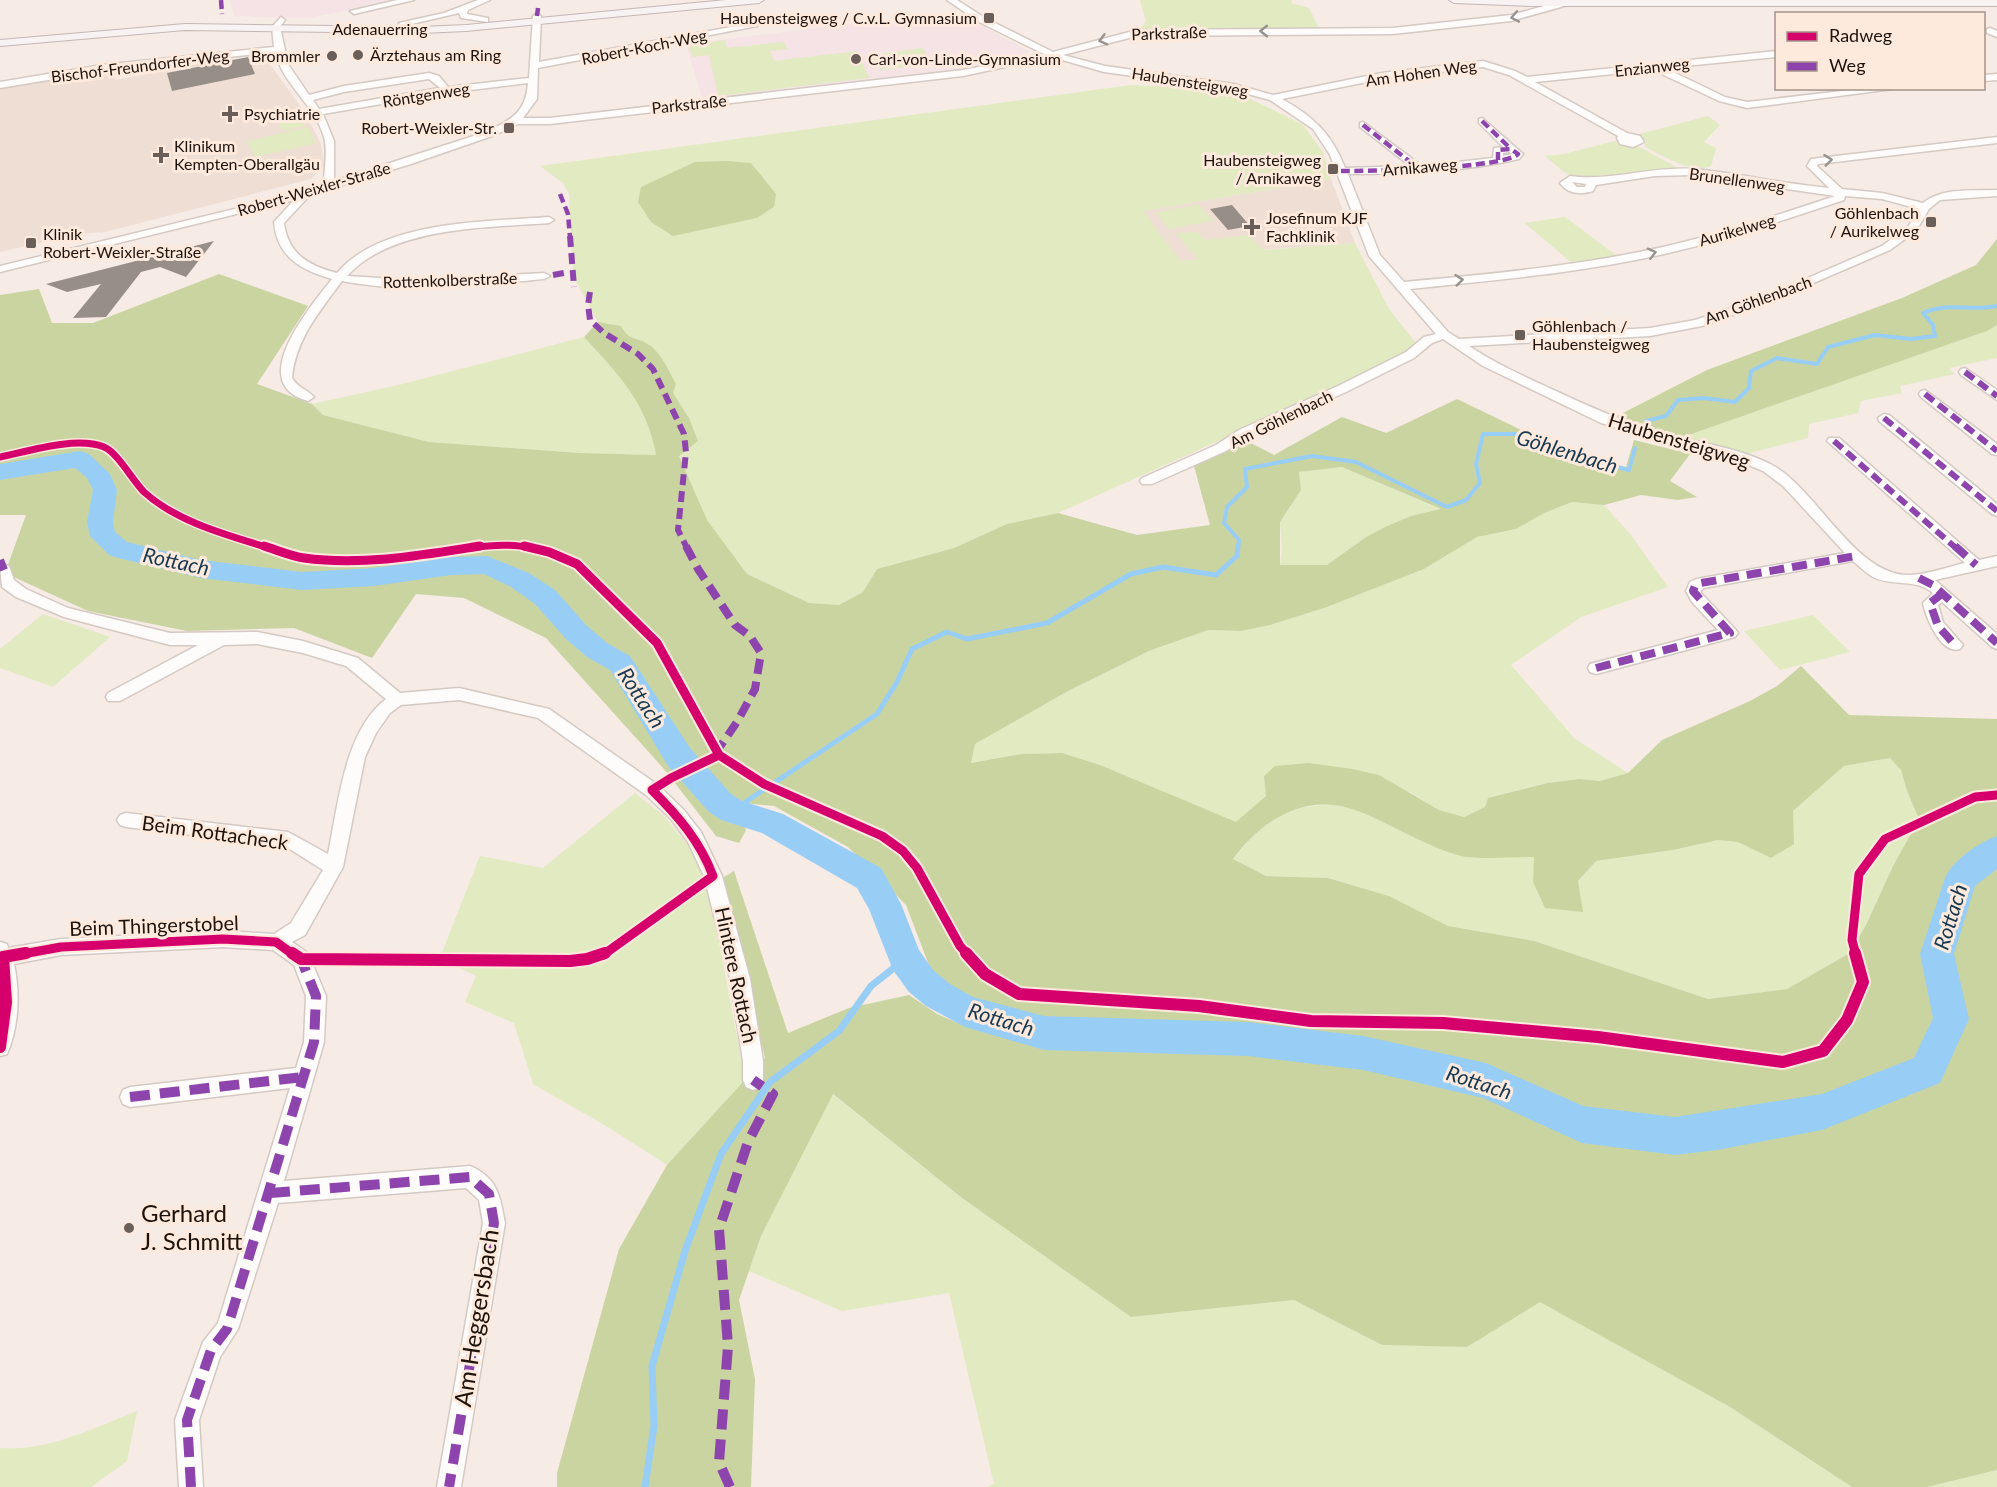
<svg xmlns="http://www.w3.org/2000/svg" width="1997" height="1487" viewBox="0 0 1997 1487" font-family="Lato,sans-serif">
<style>
.built{fill:#efded3}
.education{fill:#f6e3e5}
.green{fill:#e1eac1;fill-rule:evenodd}
.forest{fill:#c9d4a1;fill-rule:evenodd}
.lines{fill:none;stroke-linecap:round;stroke-linejoin:round}
.stream-far2{stroke:#98cef6;stroke-width:4}
.stream-far1{stroke:#98cef6;stroke-width:5}
.stream{stroke:#98cef6;stroke-width:7}
.river{fill:#98cef6;fill-rule:evenodd}
.building{fill:#988e88}
.minor-casing{stroke:#d4c9c3;stroke-width:3}
.major-casing{stroke:#c4b7b6;stroke-width:2}
.minor{fill:#fefcfb;fill-rule:evenodd}
.major{fill:#f8f2f2;fill-rule:evenodd}
.quiet-far3{stroke:#8e44ad;stroke-width:4.5;stroke-dasharray:9 4.5;stroke-linecap:butt}
.quiet-far2{stroke:#8e44ad;stroke-width:6;stroke-dasharray:11 6;stroke-linecap:butt}
.quiet-far1{stroke:#8e44ad;stroke-width:8;stroke-dasharray:15 8;stroke-linecap:butt}
.quiet{stroke:#8e44ad;stroke-width:10;stroke-dasharray:20 10;stroke-linecap:butt}
.cycleway-far2-casing{stroke:#fee9dd;stroke-width:10}
.cycleway-far1-casing{stroke:#fee9dd;stroke-width:13}
.cycleway-casing{stroke:#fee9dd;stroke-width:16}
.cycleway-far2{stroke:#d6006c;stroke-width:7}
.cycleway-far1{stroke:#d6006c;stroke-width:9}
.cycleway{stroke:#d6006c;stroke-width:12}
.oneway{stroke:#99938f}
.poi-dot{fill:#6a5f58;stroke:#fee9dd;stroke-width:2}
.labels{text-anchor:middle;stroke-width:6;stroke-linejoin:round;paint-order:stroke}
.far-poi-label{font-size:16px;fill:#1e130c;stroke:#fee9dd;text-anchor:start}
.far-street-label{font-size:16px;fill:#1e130c;stroke:#fee9dd}
.street-label{font-size:20px;fill:#1e130c;stroke:#fee9dd}
.water-label{font-size:21px;font-style:italic;fill:#163952;stroke:#fee9dd}
.near-poi-label{font-size:24px;fill:#1e130c;stroke:#fee9dd;text-anchor:start}
.near-street-label{font-size:24px;fill:#1e130c;stroke:#fee9dd}
</style>
<rect width="100%" height="100%" fill="#f6ebe5"/>
<path class="built" d="M223,59H266L306,114L321,144L324,166L311,179L105,232L79,234L0,252V87L108,69L116,80Z
M1331,179L1355,243L1270,249L1180,262L1142,211Z"/>
<path class="education" d="M229,0H399L309,18L235,16Z
M963,16L1028,51L1025,57L1018,61L962,71L703,100L686,44L866,22L912,24Z"/>
<path class="green" d="M1140,0H1292L1291,3L1309,8L1320,30L1139,31L1146,21Z
M725,40L727,48L784,42L787,49L770,51L774,61L857,51L869,78L718,96L709,55L693,57L688,45Z
M923,48L932,64L880,70L871,55Z
M1131,85L1178,87L1250,99L1302,124L1323,152L1331,179L1143,211L1180,261L1198,259L1176,233L1196,232L1207,240L1249,235L1263,250L1355,243L1389,309L1419,347L1319,396L1058,513L1007,524L954,548L877,569L863,592L839,605L809,603L747,574L706,520L678,456L689,418L673,393L649,344L627,337L621,326L598,322L573,276L569,194L563,183L540,166ZM751,163L766,183L774,207L757,218L673,235Z
M297,112L304,126L282,131L276,116Z
M1708,116L1720,125L1704,142L1716,148L1711,166C1689,174 1665,156 1645,147L1646,140L1636,135Z
M308,127L316,143L255,157L247,141Z
M1615,141L1622,145L1639,147L1682,170C1651,166 1595,185 1571,176C1562,172 1553,162 1545,156L1564,154Z
M1199,205L1213,221L1168,229L1156,212Z
M1565,217L1617,256L1573,264L1525,223Z
M1997,325V358L1949,368L1954,374L1900,386L1902,393L1861,401L1858,413L1809,424L1808,438L1742,455L1677,439L1987,331Z
M584,337L628,384L646,416L657,455L580,453L429,442L323,415L312,404L403,384Z
M1342,467L1442,510L1411,516L1387,526L1366,537L1327,565H1280L1282,550L1280,522L1301,490L1299,472Z
M1572,502L1604,505L1631,535L1668,587L1581,617L1511,665L1575,739L1628,773L1600,781L1579,779L1548,783L1488,798L1485,807L1464,817L1439,810L1410,792L1264,776L1267,796L1236,823L1100,765L1062,753L1021,754L971,763L975,744L1068,691L1149,651L1208,630L1241,631L1270,625L1327,607L1424,569L1477,537L1516,529L1544,513Z
M43,614L110,637L53,687L0,668V649Z
M1813,615L1850,652L1780,670L1744,631Z
M1890,758L1901,770L1907,791L1919,819L1893,866L1867,923L1850,953L1787,989L1708,999L1534,941L1448,926L1389,896L1329,878L1266,876L1233,859L1257,831L1290,809L1330,804L1354,809L1463,856L1535,857L1533,882L1566,909L1582,912L1578,881L1596,861L1673,850L1718,840L1793,844V811L1844,766Z
M635,793L664,816L693,851L710,893L745,1080L667,1165L608,1127L533,1084L514,1023L465,1002L476,976L440,958L480,856L543,868Z
M832,1094L962,1198L1131,1317L1294,1300L1382,1345L1467,1347L1540,1301L1730,1407L1852,1487H986L994,1484L949,1293L842,1311L749,1271L761,1236Z
M137,1411L127,1461L91,1487H0V1448C47,1452 94,1428 137,1411Z
M1997,1470V1487H1927Z"/>
<path class="forest" d="M727,161L751,163L776,194L774,207L757,218L673,236L651,222L638,202L641,187L695,162Z
M1997,239V325L1987,331L1677,439L1613,418L1707,370L1902,298L1976,265Z
M219,274L308,306L257,384L312,404L323,415L429,442L580,453L656,455C647,403 619,375 584,337L598,322L621,326C630,342 635,336 648,344C660,351 669,371 676,384L673,393L689,418L698,441L679,456L707,520L747,574L809,603L839,605L863,592L877,569L954,548L1007,524L1058,513L1137,535L1210,525L1194,466L1245,440L1274,455L1342,417L1386,433L1457,399L1573,455L1626,467L1634,440L1690,454L1670,481L1697,497L1678,500L1641,495L1604,505L1572,502L1544,513L1516,529L1477,537L1424,569L1327,607L1270,625L1241,631L1208,630L1149,651L1068,691L975,744L971,763L1021,754L1062,753L1100,765L1236,822L1266,796L1264,776L1275,766L1309,763L1352,769L1379,775L1439,810L1464,817L1485,807L1488,798L1548,783L1579,779L1600,781L1628,773L1662,740L1750,701L1777,686L1801,666L1849,715L1997,719V1470L1927,1487H1852L1730,1407L1540,1302L1467,1347L1382,1345L1294,1300L1131,1317L962,1198L833,1094L761,1236L739,1300L755,1379L751,1487H557V1473L619,1249L667,1165L765,1058L721,879L734,871L788,1033L849,1008L909,995L937,1014L958,1023L955,998L932,973L906,905L848,847L774,806L732,802L746,830L739,843L716,836L664,769L546,638L464,598L416,594L372,658L294,628L187,631L88,611L5,573L26,515H0V295L39,289L52,323H93ZM1342,467L1441,509L1411,516L1387,526L1366,537L1327,565H1280V522L1301,490L1299,472ZM1890,758L1901,770L1907,791L1919,819L1893,866L1867,923L1850,953L1787,989L1708,999L1534,941L1448,926L1389,896L1328,878L1266,876L1233,859C1262,820 1305,792 1355,810C1391,823 1424,846 1461,856C1479,860 1515,857 1534,857L1533,882L1545,908L1583,912L1578,881L1596,861L1673,850L1718,840L1738,842L1771,858L1794,844L1793,811L1844,766Z"/>
<g class="lines">
<path class="stream-far2" d="M1646,421L1666,416L1678,400L1704,398L1735,402L1749,388L1751,371L1777,358L1817,364L1828,347L1875,335L1911,339L1935,336L1933,325L1923,313C1950,301 1970,312 1997,306
M1238,548L1239,540L1224,523L1227,507L1247,487L1245,469L1312,456L1356,462L1447,507L1466,500L1480,483L1476,464L1483,434H1516L1578,457L1629,470L1635,448"/>
<path class="stream-far1" d="M732,811L877,714L897,682L912,649L947,632L967,639L1047,623L1131,574L1163,567L1216,575L1237,556L1238,546"/>
<path class="stream" d="M645,1487L654,1426L652,1366L685,1251L721,1154L770,1082L839,1031L871,986L905,959"/>
<path class="river" d="M80,451L89,454L110,474L117,490L113,522L115,532L127,542L201,560L302,572L374,568L451,557L487,556L529,573L555,590L586,625L607,643L630,656L690,748L731,794L742,801L783,814L881,868L901,904L919,950L933,970L950,984L973,997L1044,1016L1248,1022L1363,1036L1486,1063L1583,1106L1675,1117L1822,1094L1914,1058L1933,1018L1920,954L1945,878C1953,860 1978,843 1997,836V869L1975,886L1954,954L1969,1019L1940,1083L1822,1130L1717,1150L1675,1155L1582,1143L1483,1098L1363,1070L1248,1056L1044,1050L965,1027L926,1006L909,992L893,970L869,909L857,888L762,833L721,820L709,812L668,766L610,670L587,657L566,639L535,604L511,587L484,574L451,575L374,586L302,590L201,578L118,558L109,555L90,536L87,522L93,490L87,478L75,468L0,480V464Z"/>
</g>
<path class="building" d="M248,57L255,74L172,91L167,73Z
M1232,205L1250,226L1228,230L1210,209Z
M214,241L186,277L160,267L141,272L106,317L73,318L101,284L67,292L46,284Z"/>
<g class="lines">
<defs>
<path id="minor" d="M397,0H414L354,14L350,11Z
M478,0H490L468,10L467,14L488,18V22L461,18L459,13L403,26L399,23L444,13Z
M947,0H957L985,18L1053,52L1137,30L1393,28L1511,15L1566,0H1574L1575,3L1511,21L1393,34L1137,36L1063,55L1105,66L1234,84L1273,95L1382,73L1483,61L1515,71L1527,77L1776,51V57L1665,68L1725,97L1747,102L1867,88H1900L1747,108L1719,101L1653,70L1535,82L1627,133L1640,136L1644,142L1633,147L1620,144L1617,138L1618,136L1509,75L1483,67L1382,79L1282,99C1313,116 1332,134 1345,168L1410,166L1360,127V123L1363,122L1422,166L1493,158L1494,148L1503,147L1479,123V119L1482,118L1523,154L1519,159C1463,172 1405,174 1348,174L1380,255L1404,282C1491,274 1578,266 1663,247C1721,234 1778,215 1835,196L1692,175L1655,176L1596,185L1593,191C1580,195 1568,194 1560,183L1570,176C1611,182 1651,166 1693,169C1738,173 1783,184 1829,188L1807,166L1811,159L1997,137V143L1818,164L1817,166L1842,189L1882,193L1923,203C1943,187 1972,191 1997,190V196L1940,200L1929,209L1916,231L1890,250L1774,300L1702,326L1650,336L1469,346C1493,362 1519,374 1545,386C1586,405 1624,423 1668,434C1702,444 1740,448 1772,465C1817,489 1856,578 1911,575C1929,574 1947,567 1965,563L1827,441L1829,438H1839L1979,560L1997,556V566L1935,580L1997,634V649L1992,647L1942,602L1938,605L1943,622L1963,645L1960,649C1941,655 1926,618 1923,603L1933,593C1916,578 1892,587 1873,577C1866,573 1859,566 1853,561L1704,588L1700,591L1702,594L1735,629L1738,633L1735,637L1596,674L1590,672L1588,668L1590,664L1718,630L1692,602L1686,591L1690,582L1696,579L1845,553L1783,486L1763,471L1729,457L1660,441L1601,423L1483,366L1443,339L1432,343L1414,358L1346,392L1249,436L1226,451L1152,484H1142L1140,481L1142,478L1216,445L1239,430L1338,386L1406,352L1424,337L1436,334L1369,256L1330,155L1313,129L1270,100L1233,90L1104,72L1052,57L963,76L550,124H518L495,135L411,164L310,195L284,223C288,254 309,266 337,273C382,220 485,222 549,217L554,220L549,223C487,228 392,226 347,276L414,280L544,273L550,276L544,279C478,285 408,294 342,281C320,311 295,340 292,378C299,389 307,389 314,397L308,401C244,384 311,306 332,279C301,270 277,257 274,222L294,200L0,272V266L276,199L324,184C324,169 328,152 324,137C315,105 283,85 275,52L102,71L0,88V82L102,65L274,47L272,27L281,17L285,20L280,27L288,64L309,95L344,86L429,73L439,76L448,87L529,78L533,16L537,13L541,16L539,62L753,23L757,26L538,68L537,99L523,118H550L963,70L1044,54L979,22ZM429,79L440,88L319,109L313,100L344,92ZM528,83C526,112 512,119 489,131L334,181V141L323,114L446,93ZM1509,152L1512,154L1503,156V153ZM1572,182L1586,184L1585,187H1577ZM1845,196L1882,199L1919,209L1908,227L1882,246L1766,296L1695,320L1650,328L1459,339L1448,332L1410,289C1495,280 1580,273 1664,254C1725,240 1784,220 1844,200Z
M1990,28L1997,31V37L1987,33V29Z
M1997,74V80L1984,81V75Z
M1965,368L1997,390V400L1961,375L1959,372L1961,369Z
M1925,390L1997,444V455L1992,454L1921,397L1919,394L1921,391Z
M1884,414L1889,415L1997,504V516L1992,514L1879,421L1878,418Z
M4,565L9,566L14,580L26,589L68,608L170,633L257,632L303,641L358,658L400,693L459,688L549,709L658,785L683,809L701,832L722,876L750,979L763,1061V1080L760,1087L753,1090L746,1087L743,1080V1061L730,979L704,876L688,842L671,819L646,795L538,718L459,700L401,705L390,713L376,733L365,757L343,867L305,935L292,942L308,953L326,996L324,1042L284,1181L470,1166C498,1178 500,1196 505,1223L461,1487H437L483,1223L479,1200L466,1188L278,1203L238,1329L220,1357L199,1420L203,1487H179L175,1420L203,1342L218,1323L290,1088L130,1107L123,1104L120,1097L123,1090L130,1087L296,1068L304,1042L306,996L294,965L273,950L223,947L61,955L14,964C20,992 19,1027 7,1054L0,1056V942L7,944L8,948L61,939L223,931L274,934L291,923L323,870L285,846L126,827L120,825L117,820L120,815L126,813L288,832L328,854C338,806 344,731 386,699L346,666L303,653L257,644L224,645L120,701H108L106,697L108,693L198,645H170L64,617L16,597L2,587L0,566Z"/>
<path id="major" d="M726,0H764L759,3L466,31L421,33L185,30L0,46V40L185,24L421,27L466,25Z
M1449,0H1997V6H1532L1454,3Z"/>
</defs>
<use href="#minor" class="minor-casing"/>
<use href="#major" class="major-casing"/>
<use href="#minor" class="minor"/>
<use href="#major" class="major"/>
<path class="quiet-far3" d="M221,0L222,14
M537,16L538,8
M1482,121L1511,149
M1363,125L1418,168
M1341,171C1370,171 1501,169 1518,154L1511,149L1498,150V160
M560,194L568,214L570,237"/>
<path class="quiet-far2" d="M570,236L574,287
M553,275L569,272
M590,292L588,305L590,320L604,333L638,354L653,369L684,434L686,452L678,530L687,548
M1965,372L1997,396
M1925,394L1997,451
M1884,418L1997,511
M1834,441L1956,548"/>
<path class="quiet-far1" d="M686,546L698,569L735,625L750,636L761,653L755,689L737,722L717,751
M1955,546L1976,565
M0,560L4,570
M1919,578L1933,585L1997,643
M1943,593L1930,603L1938,626L1955,645
M1596,668L1730,633L1693,591L1695,586L1701,583L1856,556"/>
<path class="quiet" d="M130,1097L303,1077
M270,1193L470,1177L489,1194L494,1223L449,1487
M191,1487L187,1420L211,1350L227,1329L314,1042L316,996L301,959L297,956
M730,1487L719,1462L728,1346L719,1229L748,1142L773,1094L753,1080"/>
<defs>
<path id="cycleway-far2" d="M0,457C29,451 76,436 104,447C117,452 133,481 144,492C177,522 227,535 269,548
M470,548C490,545 511,543 531,548"/>
<path id="cycleway-far1" d="M264,546C277,550 291,556 304,558C362,566 423,555 480,546
M524,546L549,552L577,564L657,643L719,755L764,784L882,836L903,851L917,868L960,946L968,955
M17,955L61,947L223,939L276,942L294,955
M603,955L713,876C700,841 678,816 652,790L671,778L719,755
M1856,955L1852,940L1859,874L1885,839L1975,797L1997,795"/>
<path id="cycleway" d="M292,953L301,959L570,961L587,959L605,953
M966,953L985,974L1019,994L1199,1006L1311,1021L1443,1023L1598,1037L1783,1062L1823,1051L1847,1020L1863,982L1855,953
M0,1047L6,1002L3,957L26,953"/>
</defs>
<use href="#cycleway-far2" class="cycleway-far2-casing"/>
<use href="#cycleway-far1" class="cycleway-far1-casing"/>
<use href="#cycleway" class="cycleway-casing"/>
<use href="#cycleway-far2" class="cycleway-far2"/>
<use href="#cycleway-far1" class="cycleway-far1"/>
<use href="#cycleway" class="cycleway"/>
</g>
<defs><path id="oneway-chevron" d="M-2-3.5L2.5 0L-2 3.5" fill="none" stroke-width="1.6" stroke-linecap="round" stroke-linejoin="round" transform="scale(1.5)"/></defs>
<g class="oneway">
<use href="#oneway-chevron" transform="translate(1515 17) rotate(169)"/>
<use href="#oneway-chevron" transform="translate(1264 31) rotate(180)"/>
<use href="#oneway-chevron" transform="translate(1103 40) rotate(165)"/>
<use href="#oneway-chevron" transform="translate(1828 160) rotate(-7)"/>
<use href="#oneway-chevron" transform="translate(1652 253) rotate(-14)"/>
<use href="#oneway-chevron" transform="translate(1459 280) rotate(-6)"/>
</g>
<g class="poi-dot">
<rect x="983" y="12" width="12" height="12" rx="3"/>
<circle cx="358" cy="55" r="6"/>
<circle cx="332" cy="56" r="6"/>
<circle cx="856" cy="59" r="6"/>
<path d="M227 105h6v6h6v6h-6v6h-6v-6h-6v-6h6z"/>
<rect x="503" y="122" width="12" height="12" rx="3"/>
<path d="M158 146h6v6h6v6h-6v6h-6v-6h-6v-6h6z"/>
<rect x="1327" y="163" width="12" height="12" rx="3"/>
<rect x="1925" y="216" width="12" height="12" rx="3"/>
<path d="M1249 218h6v6h6v6h-6v6h-6v-6h-6v-6h6z"/>
<rect x="25" y="237" width="12" height="12" rx="3"/>
<rect x="1514" y="329" width="12" height="12" rx="3"/>
<circle cx="129" cy="1228" r="6"/>
</g>
<g class="labels">
<g class="far-poi-label">
<text x="977" y="24" text-anchor="end">Haubensteigweg / C.v.L. Gymnasium</text>
<text x="370" y="61">Ärztehaus am Ring</text>
<text x="320" y="62" text-anchor="end">Brommler</text>
<text x="868" y="65">Carl-von-Linde-Gymnasium</text>
<text x="244" y="120">Psychiatrie</text>
<text x="497" y="134" text-anchor="end">Robert-Weixler-Str.</text>
<text x="174" y="152">Klinikum<tspan x="174" dy="18">Kempten-Oberallgäu</tspan></text>
<text x="1321" y="166" text-anchor="end">Haubensteigweg<tspan x="1321" dy="18">/ Arnikaweg</tspan></text>
<text x="1919" y="219" text-anchor="end">Göhlenbach<tspan x="1919" dy="18">/ Aurikelweg</tspan></text>
<text x="1266" y="224">Josefinum KJF<tspan x="1266" dy="18">Fachklinik</tspan></text>
<text x="43" y="240">Klinik<tspan x="43" dy="18">Robert-Weixler-Straße</tspan></text>
<text x="1532" y="332">Göhlenbach /<tspan x="1532" dy="18">Haubensteigweg</tspan></text>
</g>
<g class="far-street-label">
<text x="380" y="35">Adenauerring</text>
<text transform="translate(1169 33) rotate(-2)" y="6">Parkstraße</text>
<text transform="translate(644 47) rotate(-11)" y="6">Robert-Koch-Weg</text>
<text transform="translate(140 66) rotate(-7)" y="6">Bischof-Freundorfer-Weg</text>
<text transform="translate(1652 67) rotate(-6)" y="6">Enzianweg</text>
<text transform="translate(1421 73) rotate(-8)" y="6">Am Hohen Weg</text>
<text transform="translate(1190 82) rotate(9)" y="6">Haubensteigweg</text>
<text transform="translate(426 95) rotate(-9)" y="6">Röntgenweg</text>
<text transform="translate(689 104) rotate(-6)" y="6">Parkstraße</text>
<text transform="translate(1420 167) rotate(-5)" y="6">Arnikaweg</text>
<text transform="translate(1737 180) rotate(8)" y="6">Brunellenweg</text>
<text transform="translate(314 189) rotate(-16)" y="6">Robert-Weixler-Straße</text>
<text transform="translate(1737 230) rotate(-16)" y="6">Aurikelweg</text>
<text transform="translate(450 280) rotate(-2)" y="6">Rottenkolberstraße</text>
<text transform="translate(1758 300) rotate(-20)" y="6">Am Göhlenbach</text>
<text transform="translate(1281 419) rotate(-26)" y="6">Am Göhlenbach</text>
</g>
<g class="street-label">
<text transform="translate(1679 441) rotate(17)" y="7">Haubensteigweg</text>
<text transform="translate(215 833) rotate(8)" y="7">Beim Rottacheck</text>
<text transform="translate(154 926) rotate(-2)" y="7">Beim Thingerstobel</text>
<text transform="translate(736 975) rotate(78)" y="7">Hintere Rottach</text>
</g>
<g class="water-label">
<text transform="translate(1567 452) rotate(17)" y="7">Göhlenbach</text>
<text transform="translate(176 562) rotate(12)" y="7">Rottach</text>
<text transform="translate(641 698) rotate(57)" y="7">Rottach</text>
<text transform="translate(1951 917) rotate(-73)" y="7">Rottach</text>
<text transform="translate(1001 1020) rotate(17)" y="7">Rottach</text>
<text transform="translate(1479 1083) rotate(18)" y="7">Rottach</text>
</g>
<g class="near-poi-label">
<text x="141" y="1222">Gerhard<tspan x="141" dy="28">J. Schmitt</tspan></text>
</g>
<g class="near-street-label">
<text transform="translate(477 1318) rotate(-81)" y="8">Am Heggersbach</text>
</g>
</g>
<rect x="1775" y="12" width="210" height="78" fill="#fee9dd" stroke="#a49389" stroke-width="1.5"/>
<rect x="1787" y="32" width="30" height="9" fill="#d6006c" stroke="#a49389" stroke-width="1.5"/>
<text x="1829" y="42" font-size="18" fill="#1e130c">Radweg</text>
<rect x="1787" y="62" width="30" height="9" fill="#8e44ad" stroke="#a49389" stroke-width="1.5"/>
<text x="1829" y="72" font-size="18" fill="#1e130c">Weg</text>
</svg>
